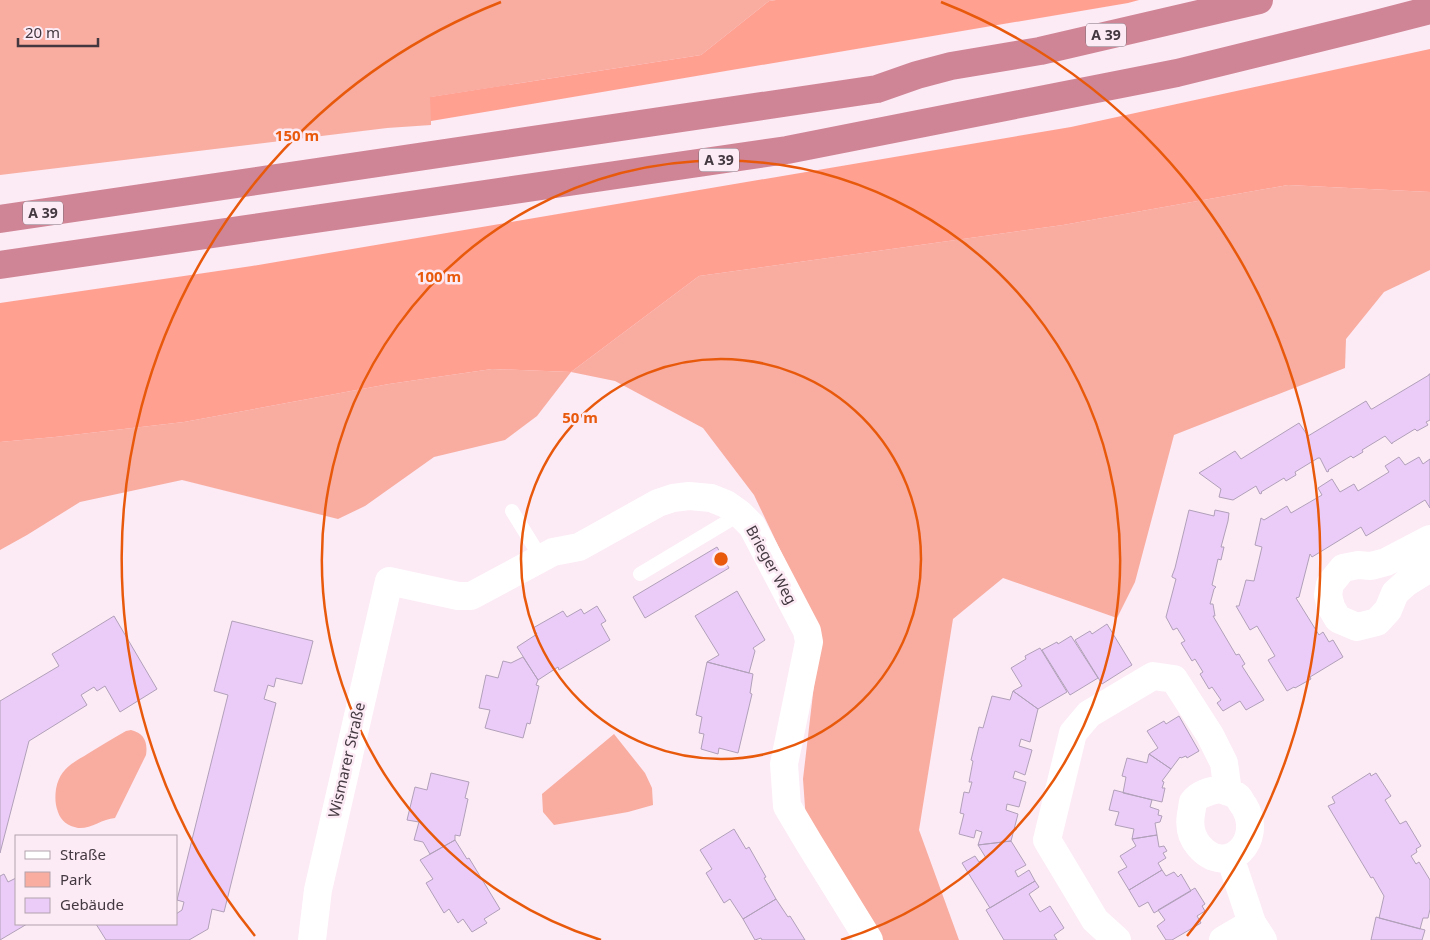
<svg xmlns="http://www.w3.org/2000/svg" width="1430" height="940" viewBox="0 0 1430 940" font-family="'Noto Sans',sans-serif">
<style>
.green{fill:#f8ada0}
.forest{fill:#ffa091}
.building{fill:#ebccf9;stroke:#b1a0b9}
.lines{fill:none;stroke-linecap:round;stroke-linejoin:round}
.service{stroke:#fff;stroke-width:14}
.minor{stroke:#fff;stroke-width:28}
.motorway{stroke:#cf8595;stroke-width:28}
.ring{fill:none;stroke:#e8590c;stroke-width:2.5}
.labels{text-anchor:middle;stroke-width:5;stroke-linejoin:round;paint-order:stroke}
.shield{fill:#fceaf5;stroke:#7a6d76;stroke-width:1}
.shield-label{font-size:14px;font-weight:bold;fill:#43383f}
.street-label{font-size:15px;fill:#43383f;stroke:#fceaf5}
.centre{fill:#e8590c;stroke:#fceaf5;stroke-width:2.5}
.ring-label{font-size:15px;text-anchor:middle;font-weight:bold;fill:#e8590c;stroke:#fceaf5;stroke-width:5;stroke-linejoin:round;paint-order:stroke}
</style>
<rect width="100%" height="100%" fill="#fceaf5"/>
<path class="green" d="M0,0H776L769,1L701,55L431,97V125L387,128L0,175Z
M1288,185L1430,192V270L1384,292L1346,339L1345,368L1174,435L1135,582L1117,618L1003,578L953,619L919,830L959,940H881L806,821L803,779L820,634L754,495L703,428L615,381L571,372L537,416L505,440L434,457L365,506L338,519L182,480L80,502L27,535L0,550V442L55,437L184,422L389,384L492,369L571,372L699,276L1063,225Z
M131,730C144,733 148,742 146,755L115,818C102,819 91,829 78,828C68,826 61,821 58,812C55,804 55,797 56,789C60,768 73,763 89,753C101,746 113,738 126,731Z
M614,734L645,773L652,788L653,805L628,812L554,825L543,812L542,794Z"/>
<path class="forest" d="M776,0H1139L1128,3L431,121L430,97L701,55L769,1Z
M1430,49V192L1288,185L1063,225L699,276L571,372L492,369L389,384L184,422L55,437L0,442V303L252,266L1071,127Z"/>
<path class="building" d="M1429,374H1430V420L1426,422L1428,425L1417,431L1415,429L1392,443V444L1385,436L1362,450L1363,452L1353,458L1351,456L1328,470L1329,471L1327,472L1320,458H1318L1295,472L1296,475L1286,481L1284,478L1261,492L1262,493L1260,494L1256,486L1233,500L1219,497L1221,489L1199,473L1235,451L1241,459L1299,423L1308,436L1366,401L1371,409H1372L1429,375Z
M1399,457L1405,465L1419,457L1423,464L1430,459V508L1425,500L1366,536L1361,527L1312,557L1310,554L1299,597L1296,598L1319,635L1323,632L1329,642L1333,640L1343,657L1310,677L1311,679L1295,688L1294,687L1287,691L1268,660L1275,656L1257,626L1250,630L1236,606H1239L1246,580L1254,581L1262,547L1255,545L1261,518L1264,520L1287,506L1291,513L1322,495L1318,488L1332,479L1340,492L1354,484L1358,491L1389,472L1385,466Z
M1189,510L1214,516L1215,510L1229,513L1228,521L1221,547H1224L1221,560L1218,559L1212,585L1216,587L1214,589L1210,604H1213L1215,616H1213L1236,655L1239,654L1245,664L1242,666L1264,700L1246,710L1240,701L1223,711L1217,703L1221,700L1212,687L1209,689L1200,674L1203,672L1195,659L1192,661L1181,643L1185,641L1177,628L1173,630L1166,617L1176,579L1172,577V576L1175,568Z
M717,547L729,568L645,618L633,597Z
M737,591L765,640L753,648L755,651L749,673L707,662L719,655L695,616Z
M597,606L606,621L601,624L610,640L559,670L558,667L538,680L517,647L537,634L533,628L563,611L567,617L581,609L584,614Z
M114,616L157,689L120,712L105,686L97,691L94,687L81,695L87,705L29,741L0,853V701L59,666L52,654Z
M232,621L313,641L302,684L276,678L274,687L268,685L264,699L276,703L224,912L212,909L208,929L189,940H106L96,924H176V914L182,910L184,902L177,900L228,695L214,691Z
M1107,624L1132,665L1102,684L1075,640L1090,631L1092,634Z
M1071,636L1098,678L1070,695L1042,650L1057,642L1058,644Z
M1040,648L1067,692L1038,709L1013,691L1022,686L1011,668L1026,659L1025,656Z
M523,657L538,680L536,685L539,686L530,724L527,723L523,738L485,728L490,710L479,708L486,675L498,678L503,661L511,663Z
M707,662L753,674L750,693L752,694L738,753L719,748L718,754L701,749L704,734L699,733L702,717L696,715Z
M1013,691L1038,709L1030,742L1021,739L1019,746L1032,750L1025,775L1015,771L1013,778L1026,782L1019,807L1007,804L1006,810L1018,814L1011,841L978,845L982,832L976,830L974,838L959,834L964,814L960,813L964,792L969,793L972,782H969L973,761L971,760L979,727L983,728L992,696L1010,700Z
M1179,716L1199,751L1187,758L1186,756L1181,758L1180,757L1171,769L1149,754L1158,748L1147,731L1164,721L1166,724Z
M1149,754L1171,769L1162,781L1164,782L1162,788H1165L1162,802L1123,793L1126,777L1122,776L1127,758L1147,763Z
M431,773L469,782L465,798L468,799L460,836L455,835V840L430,854L423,842L414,840L419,822L407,820L415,787L427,790Z
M1370,773L1371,776L1376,773L1391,796L1385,800L1400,824L1406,821L1421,846L1416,849L1417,852L1411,856L1416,864L1419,862L1430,880V909L1428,918H1423L1420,929L1379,918L1384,896L1373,877L1371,878L1328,806L1335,803L1332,797Z
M1114,790L1152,800L1150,807L1159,810L1158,815L1162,816L1160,822L1155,823L1157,835L1132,839L1134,829L1115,825L1119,812L1109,810Z
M734,829L746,849L749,847L766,877L764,878L776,899L743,919L730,899L724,903L706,873L712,869L700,850Z
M1157,835L1159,847L1164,846L1167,851L1163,853L1166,858L1158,863L1162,870L1129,890L1118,872L1127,867L1120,856L1136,846L1132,839Z
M455,840L467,859L469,858L500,909L484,919L487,923L472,932L463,919L458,923L449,909L444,913L426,883L433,879L420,860Z
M1011,841L1026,865L1015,871L1018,877L1029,870L1035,881L990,908L962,863L975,856L979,862L986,858L978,845Z
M1162,870L1166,876L1174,872L1178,877L1181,874L1191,891L1154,913L1148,902L1139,907L1129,890Z
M4,874L8,882L16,878V924H27L0,940V876Z
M1035,881L1039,887L1029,894L1040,912L1050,906L1064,928L1054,935L1057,940H1004L986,910Z
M1195,888L1205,904L1202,906L1205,911L1197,916L1201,923L1172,940H1166L1157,926L1165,920L1158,910Z
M776,899L788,917L790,916L805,940H762L761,938L755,940L743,919Z
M1376,917L1425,930L1422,940H1371Z"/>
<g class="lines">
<path class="service" d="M512,511L541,558
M640,574L740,514"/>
<path class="minor" d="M1430,539L1386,562L1371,566L1358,565L1343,568L1330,584L1328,595L1331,607L1338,619L1357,627L1377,622L1388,610L1395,593L1406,583L1430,568
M1220,789C1225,791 1234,793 1238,797C1240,799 1242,804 1244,806C1265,840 1227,879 1199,846C1191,837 1189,826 1191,814C1192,811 1192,805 1193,802C1199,793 1211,791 1220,789Z
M1230,857L1252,923L1263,940
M312,940L318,890L389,581L458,596H471L553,552L579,547L658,503L673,498L689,496L711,498L726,504L740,514L752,526L807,631L809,642L784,764L787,806L809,843L869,940
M1117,940L1095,920L1047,840L1073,733L1089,714L1153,676L1174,679L1210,735L1224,763L1228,792
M1223,940L1252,923"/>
<path class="motorway" d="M0,219L877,89L917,75L951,66L1040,51L1259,0
M0,265L787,150L1177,73L1368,26L1430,10"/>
</g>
<g class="ring">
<circle cx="721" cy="559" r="200"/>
<path d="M601 940A399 399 0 1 1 841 940"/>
<path d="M255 936A599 599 0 0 1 501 2M941 2A599 599 0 0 1 1187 936"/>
</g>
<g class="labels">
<g class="shield">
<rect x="1086" y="23.5" width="40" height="23" rx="4"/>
<rect x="699" y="148.5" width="40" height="23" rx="4"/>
<rect x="23" y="201.5" width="40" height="23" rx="4"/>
</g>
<g class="shield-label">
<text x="1106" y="40">A 39</text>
<text x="719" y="165">A 39</text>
<text x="43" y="218">A 39</text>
</g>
<g class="street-label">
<text transform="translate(771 565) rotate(61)" y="5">Brieger Weg</text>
<text transform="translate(347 760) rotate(-77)" y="5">Wismarer Straße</text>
</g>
</g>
<circle cx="721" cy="559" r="8" class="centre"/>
<g class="ring-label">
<text x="297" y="141">150 m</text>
<text x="439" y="282">100 m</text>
<text x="580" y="423">50 m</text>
</g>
<rect x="15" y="835" width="162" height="90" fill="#fceaf5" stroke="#b2a3ac"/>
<rect x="25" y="851" width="25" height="8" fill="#ffffff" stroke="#b2a3ac"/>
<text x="60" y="860" font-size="15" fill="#43383f">Straße</text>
<rect x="25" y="872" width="25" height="15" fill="#f8ada0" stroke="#b2a3ac"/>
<text x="60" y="885" font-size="15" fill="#43383f">Park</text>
<rect x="25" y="898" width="25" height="15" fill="#ebccf9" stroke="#b2a3ac"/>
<text x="60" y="910" font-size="15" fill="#43383f">Gebäude</text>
<path d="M18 38v8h80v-8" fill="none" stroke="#43383f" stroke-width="2.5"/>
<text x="25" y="38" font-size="15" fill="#43383f" stroke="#fceaf5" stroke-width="4" paint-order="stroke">20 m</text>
</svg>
